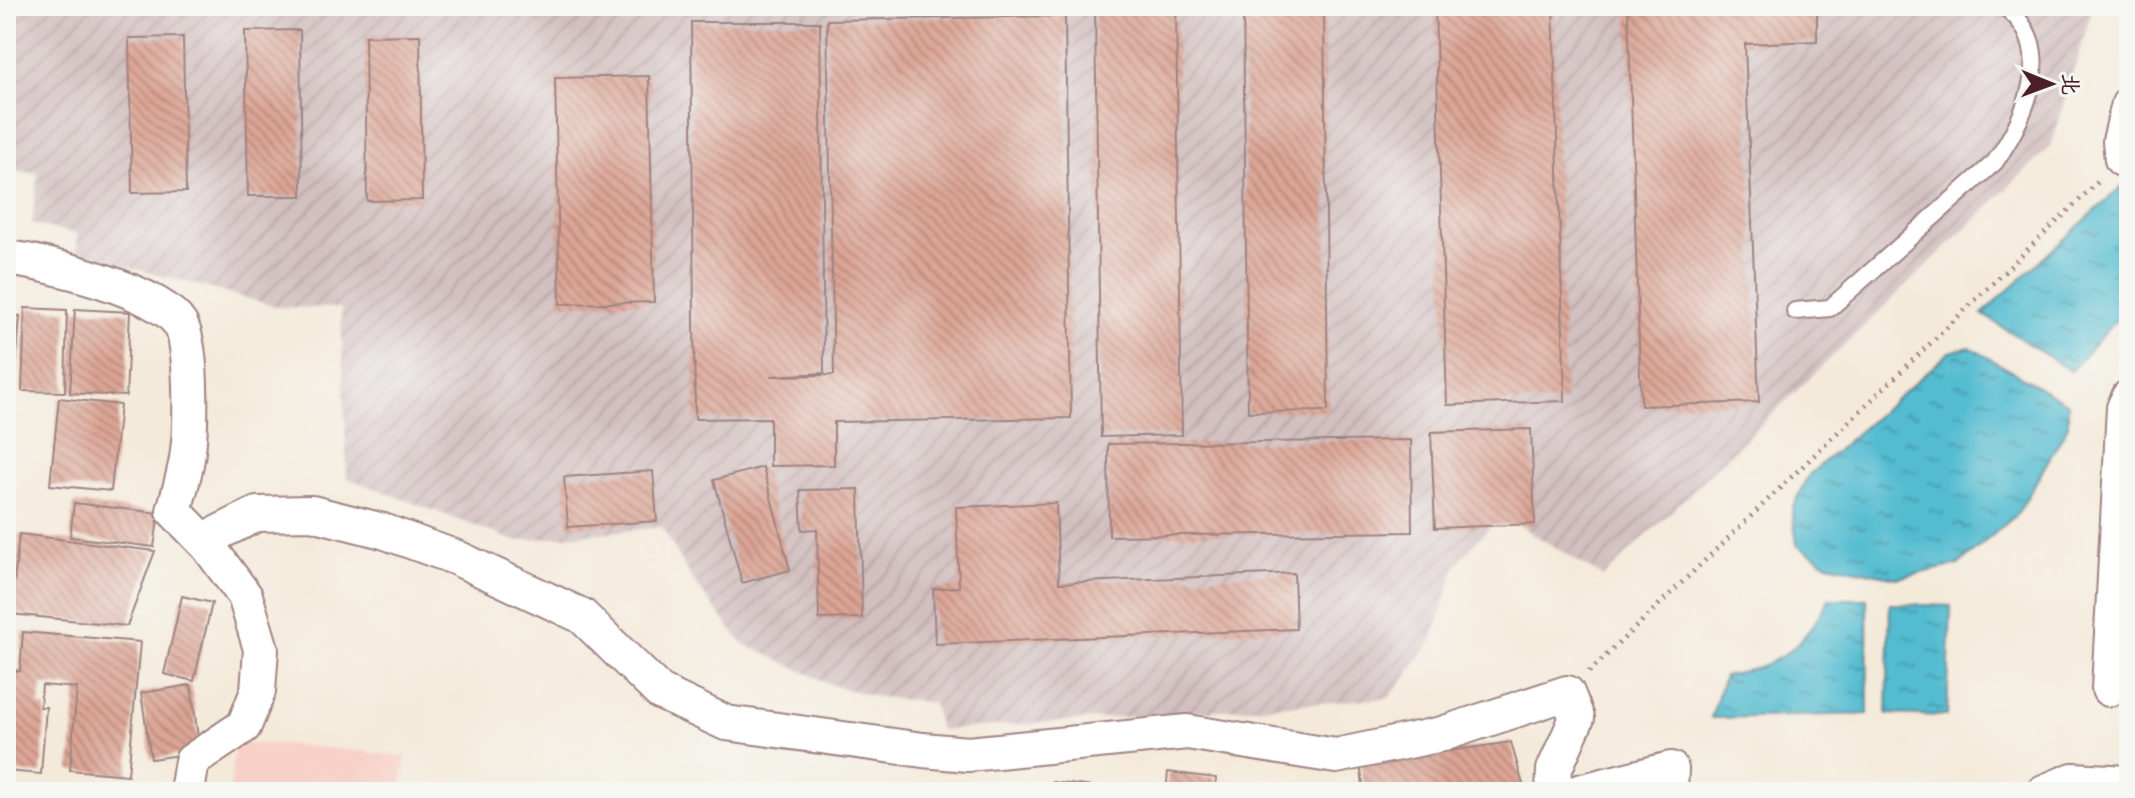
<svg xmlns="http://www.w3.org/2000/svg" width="2135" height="798" viewBox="0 0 2135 798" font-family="Itim,'LXGW WenKai TC',sans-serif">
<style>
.built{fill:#f7d1c7}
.industrial{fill:url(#industrial-furrows)}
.water{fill:url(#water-ripples);stroke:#4e6e7e;stroke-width:2}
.building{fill:url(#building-back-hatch)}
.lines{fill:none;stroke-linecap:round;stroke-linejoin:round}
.lane-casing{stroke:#9f8482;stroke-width:20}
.street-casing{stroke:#9f8482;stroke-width:38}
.path{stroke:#9f8482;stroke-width:5;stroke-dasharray:2 6;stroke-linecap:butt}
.lane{stroke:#fff;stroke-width:16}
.street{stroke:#fff;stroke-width:34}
</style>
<defs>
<pattern id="industrial-furrows" width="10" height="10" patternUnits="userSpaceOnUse" patternTransform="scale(2)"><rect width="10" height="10" fill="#d2bfc0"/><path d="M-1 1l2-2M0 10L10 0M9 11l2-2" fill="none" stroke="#b6a4a5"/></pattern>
<pattern id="water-ripples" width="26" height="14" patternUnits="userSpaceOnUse" patternTransform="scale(2)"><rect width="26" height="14" fill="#53bcd0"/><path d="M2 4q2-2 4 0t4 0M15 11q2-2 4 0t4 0" fill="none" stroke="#4798a9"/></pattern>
<pattern id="building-back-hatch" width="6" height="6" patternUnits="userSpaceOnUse" patternTransform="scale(2)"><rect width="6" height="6" fill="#dca595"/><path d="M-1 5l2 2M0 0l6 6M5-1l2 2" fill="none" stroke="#b4867a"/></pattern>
</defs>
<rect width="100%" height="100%" fill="#f6f6f2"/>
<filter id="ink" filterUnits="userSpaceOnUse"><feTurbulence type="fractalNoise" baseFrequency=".0125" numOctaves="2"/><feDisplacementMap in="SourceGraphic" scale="16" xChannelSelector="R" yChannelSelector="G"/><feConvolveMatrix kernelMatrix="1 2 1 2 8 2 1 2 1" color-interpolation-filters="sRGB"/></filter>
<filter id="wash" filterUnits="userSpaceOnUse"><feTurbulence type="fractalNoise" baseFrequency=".006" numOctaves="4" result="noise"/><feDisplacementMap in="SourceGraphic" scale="32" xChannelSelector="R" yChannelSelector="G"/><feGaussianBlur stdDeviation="1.8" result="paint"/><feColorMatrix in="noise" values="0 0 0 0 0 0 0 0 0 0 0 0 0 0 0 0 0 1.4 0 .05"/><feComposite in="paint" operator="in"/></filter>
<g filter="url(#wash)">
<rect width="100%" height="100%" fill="#f4eada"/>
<path class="built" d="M234,744H286L406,756L401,792H230Z"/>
<path class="industrial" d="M6,6H2093L2051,146L1603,577L1501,514L1457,563L1432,641L1389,698L940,730L933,703L873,696L832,685L742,643L692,579L662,527L515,541L347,478L341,308L279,307L77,253V234L32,224L38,173L6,170Z"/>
<path class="water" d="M2129,180V305L2071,371L1982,314Z
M1970,347L2068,404V426L2018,513L1958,565L1897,578L1828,564L1797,545L1792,508L1809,475L1950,352Z
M1829,599H1867L1868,714L1711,718L1724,676C1781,665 1801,650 1829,599Z
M1890,604L1951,606L1947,716L1887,714Z"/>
<g id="blocks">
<path class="building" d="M1243,6H1324L1328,411L1248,412Z
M1435,6H1553L1565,401L1447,405Z
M1628,6H1817V41L1745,44L1759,402L1641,406Z
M1176,10L1182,435L1101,437L1095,11Z
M1065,16L1071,418L834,422V465L770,466V418L695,419L691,22H820L824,373L770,376L834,375L827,20Z
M300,30L302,196H248L245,31Z
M420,35L422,200L367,201L365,36Z
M183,37L186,192L132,193L129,38Z
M649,76L654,302L560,304L555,78Z
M25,308L67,310L65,392L22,391Z
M75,309L130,312L126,396L70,393Z
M6,315L20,316L8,469H6Z
M59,398L120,405L111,491L50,485Z
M1531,429L1535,524L1435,528L1431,432Z
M1411,440L1412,532L1109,536L1108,444Z
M763,467L790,570L742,583L714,480Z
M653,471L657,521L568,527L564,477Z
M859,489L862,618L819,619L817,529L802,530L800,490Z
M74,503L159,513L154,547L70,537Z
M1056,503L1059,583L1294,573L1296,629L935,644L933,589L959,587L956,507Z
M19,534L155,551L127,626L11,614Z
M182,596L212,603L194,681L164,674Z
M23,632L140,642L128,775L70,770L77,688L42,685L40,707H46L41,774L6,771V670L20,671Z
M191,685L200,752L151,759L141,693Z
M1511,742L1525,792H1364L1360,764Z
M1168,772L1216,778L1215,792H1166Z
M1053,782L1102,788L1101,792H1052Z"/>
</g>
</g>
<g filter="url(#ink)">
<use href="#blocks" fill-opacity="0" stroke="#9f8482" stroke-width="2"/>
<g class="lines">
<defs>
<path id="lane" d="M1795,311L1830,308L1995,162C2025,118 2060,45 2003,6"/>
<path id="street" d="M2122,159L2120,141L2129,104
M6,258C45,262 160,291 180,324C193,343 191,426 188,451C186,471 179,492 174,511L208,546
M2109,689L2124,408L2129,397
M187,792L192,761L244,726L258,691L261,649L245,596L208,546L216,534L257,514L312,513L383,531L457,558L582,616L660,692L726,723L923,750L968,754L1187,732L1336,756L1442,734L1567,693L1577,718L1554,770L1553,792
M1579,792L1671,769L1670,792
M2044,792L2073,780L2129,783"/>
</defs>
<use href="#lane" class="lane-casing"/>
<use href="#street" class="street-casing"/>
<path class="path" d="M1589,672L2101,179"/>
<use href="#lane" class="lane"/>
<use href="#street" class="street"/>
</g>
</g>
<rect width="2135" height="798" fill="none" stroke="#f6f6f2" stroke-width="32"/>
<g transform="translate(2051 84) rotate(91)" stroke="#f6f6f2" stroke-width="6" paint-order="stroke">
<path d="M0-6L14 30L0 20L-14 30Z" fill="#4a1f2b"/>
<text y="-12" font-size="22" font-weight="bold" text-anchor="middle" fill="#4a1f2b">北</text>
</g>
</svg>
